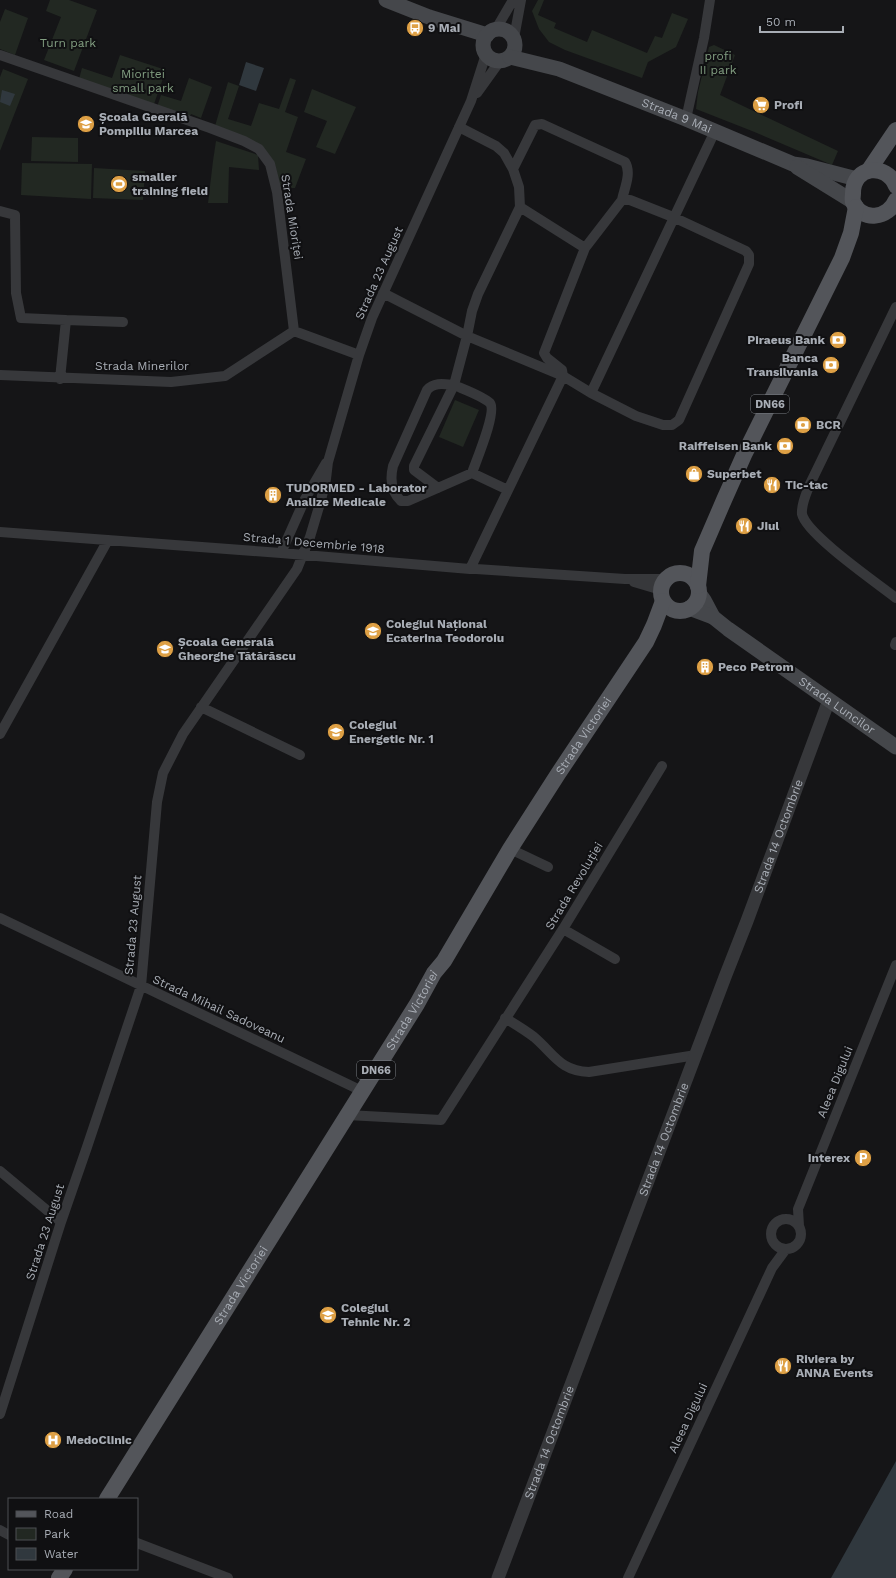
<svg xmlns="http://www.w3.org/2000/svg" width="896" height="1578" viewBox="0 0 896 1578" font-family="'Work Sans',sans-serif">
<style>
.green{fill:#222822}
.water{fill:#30383e}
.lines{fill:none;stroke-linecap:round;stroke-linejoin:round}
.minor{stroke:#37383b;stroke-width:10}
.tertiary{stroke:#37383b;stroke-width:13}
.secondary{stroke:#45474b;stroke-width:15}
.primary{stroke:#53555a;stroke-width:16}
.labels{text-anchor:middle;stroke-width:4;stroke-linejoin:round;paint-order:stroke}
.shield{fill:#101012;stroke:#7a7e84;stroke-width:1}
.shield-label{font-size:11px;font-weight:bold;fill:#a8adb5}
.poi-label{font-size:12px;font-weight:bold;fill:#a8adb5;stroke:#101012;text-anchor:start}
.park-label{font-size:12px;fill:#829e81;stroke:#101012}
.street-label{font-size:12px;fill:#a8adb5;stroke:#101012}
</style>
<rect width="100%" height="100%" fill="#151517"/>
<path class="green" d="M50,0H69L97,10L74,71L44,60L61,17L46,11Z
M538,0H544L538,15L556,23L554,28L587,42L592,30L647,53L655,36L662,38L672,13L688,19L676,47L648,62L642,78L565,50L549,42L539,29L532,11Z
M5,9L28,18L15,55L0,49V22Z
M714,45L735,55L720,95L838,151L832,165L752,131L696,109L698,92L708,51L709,47Z
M120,55L166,70L154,104L79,79L82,68L112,78Z
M3,69L28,79L0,151V77Z
M189,78L212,87L201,118L191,114L189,118L157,107L161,95L181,101Z
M290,78L296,80L285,112L298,117L286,152L306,159L295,188H281L273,163L215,126L228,82L239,86L228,119L251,126L259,103L279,109Z
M312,89L356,107L335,154L316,147L327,121L304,112Z
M32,137L78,138V162L31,161Z
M216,141L258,155L259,170L229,167L228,203H208L213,161Z
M22,163L92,164L91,199L21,195Z
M94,168L145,171L143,200L93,198Z
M455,400L479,410L463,447L439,437Z"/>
<path class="water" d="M246,62L264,68L256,91L239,85Z
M2,90L15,94L10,106L0,102Z
M896,1461V1578H831Z"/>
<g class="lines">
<path class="minor" d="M496,29L513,0
M514,38L521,0
M0,55L210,128L244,141L259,149L270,164L277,192L294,331
M477,93L500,61
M686,119L704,38L710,0
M459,127L496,146L504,153L513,169L519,187L520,207L478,294L472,311L467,336L454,385C444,384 434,382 427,390L393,466C390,479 391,492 401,501H408L472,473L508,490
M513,169L535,125L542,124L625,162C632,173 624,189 622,200
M520,207L585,248
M0,211L15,215L16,293L21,318L66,320L60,379
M383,293L467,336L563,376L591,393L636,416L663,425H672L679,420L749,264V255L746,251L673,217L630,200H622L585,248L544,353L547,358L562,370L563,376L470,569
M896,307L810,484C807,492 801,504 802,514C806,534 877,583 896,598
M66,320L123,322
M294,331L359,355
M0,375L171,382L225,376L294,331
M591,393L715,131
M438,488L414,470V466L454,385C463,389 483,396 490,403C497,412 476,461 472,473
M0,532L281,553L470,569H476L625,579H666
M281,553L305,499L326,463
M634,582L661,590
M895,645L896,642
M201,707L300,755
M0,734L108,540
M510,849L548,867
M0,918L362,1091
M563,929L615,959
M505,1018C515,1024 525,1030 534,1037C554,1054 560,1071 589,1072L696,1055
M347,1115L441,1120L563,929L662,766
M0,1171L61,1222
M771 1234a15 15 0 1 1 30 0a15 15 0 1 1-30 0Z
M799,1226L798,1209L896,965
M0,1414L61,1222L87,1147L141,986L157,802L163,773L183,734L297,569L310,537L321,500L326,479L328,462L359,355L372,318L471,101L486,54
M0,1530L9,1535
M137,1543L228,1578
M628,1578L772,1268L786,1249"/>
<path class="tertiary" id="s1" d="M498,1578L725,977L747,921L829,700"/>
<g class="secondary">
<path d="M386,0L429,17L487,35"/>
<circle cx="499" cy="45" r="16"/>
<path id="s2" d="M510,57L559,69L686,119L793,164L807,166L857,179"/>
<path d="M797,167L852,201"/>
<path d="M699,593L704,600L713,617"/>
<path id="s3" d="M689,608L713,617L728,629L896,747"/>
</g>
<g class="primary">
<path d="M869,170L896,130"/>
<path d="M896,186C886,162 853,166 853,193C853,196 852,200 853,202C862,223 889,218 896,200"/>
<circle cx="680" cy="592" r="19"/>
<path d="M698,586L702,551L724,500L744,455L842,258L851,233L856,207"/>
<path id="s4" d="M107,1499L417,1004L434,973L444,961L510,849L558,774L646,642L654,625L663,601"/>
<path d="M59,1578L65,1569"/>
</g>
</g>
<defs>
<symbol id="bus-disc" viewBox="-11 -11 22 22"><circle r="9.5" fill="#dea045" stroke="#101012"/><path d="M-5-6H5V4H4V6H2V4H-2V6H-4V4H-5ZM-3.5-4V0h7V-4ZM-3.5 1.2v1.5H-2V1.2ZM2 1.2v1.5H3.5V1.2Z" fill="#fff"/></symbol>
<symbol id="supermarket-disc" viewBox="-11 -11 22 22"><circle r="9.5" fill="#dea045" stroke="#101012"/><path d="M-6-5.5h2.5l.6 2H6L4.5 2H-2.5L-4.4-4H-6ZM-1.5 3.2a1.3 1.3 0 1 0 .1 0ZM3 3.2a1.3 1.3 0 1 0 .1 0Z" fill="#fff"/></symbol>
<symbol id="school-disc" viewBox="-11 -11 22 22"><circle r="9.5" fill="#dea045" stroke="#101012"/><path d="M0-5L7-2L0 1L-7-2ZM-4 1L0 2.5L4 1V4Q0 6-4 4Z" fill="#fff"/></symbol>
<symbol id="stadium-disc" viewBox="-11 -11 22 22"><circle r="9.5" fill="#dea045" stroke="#101012"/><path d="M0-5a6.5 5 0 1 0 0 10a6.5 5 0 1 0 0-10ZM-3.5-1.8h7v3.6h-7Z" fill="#fff"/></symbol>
<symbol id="bank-disc" viewBox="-11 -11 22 22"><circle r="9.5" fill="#dea045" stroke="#101012"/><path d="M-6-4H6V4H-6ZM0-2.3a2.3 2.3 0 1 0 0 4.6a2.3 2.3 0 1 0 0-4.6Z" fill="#fff"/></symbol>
<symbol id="shop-disc" viewBox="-11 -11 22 22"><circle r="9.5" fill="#dea045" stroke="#101012"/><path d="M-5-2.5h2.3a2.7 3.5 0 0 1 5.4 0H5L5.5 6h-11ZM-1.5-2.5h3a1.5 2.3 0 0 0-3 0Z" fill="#fff"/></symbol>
<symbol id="restaurant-disc" viewBox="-11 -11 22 22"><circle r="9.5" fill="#dea045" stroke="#101012"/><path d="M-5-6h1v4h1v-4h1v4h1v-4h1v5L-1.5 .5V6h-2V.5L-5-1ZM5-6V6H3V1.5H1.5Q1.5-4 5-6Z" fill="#fff"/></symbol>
<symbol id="building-disc" viewBox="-11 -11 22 22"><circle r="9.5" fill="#dea045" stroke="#101012"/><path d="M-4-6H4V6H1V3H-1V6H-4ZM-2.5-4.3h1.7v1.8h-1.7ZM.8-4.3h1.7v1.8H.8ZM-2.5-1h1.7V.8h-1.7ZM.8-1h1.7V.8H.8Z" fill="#fff"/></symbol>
<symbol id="parking-disc" viewBox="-11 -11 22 22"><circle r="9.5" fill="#dea045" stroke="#101012"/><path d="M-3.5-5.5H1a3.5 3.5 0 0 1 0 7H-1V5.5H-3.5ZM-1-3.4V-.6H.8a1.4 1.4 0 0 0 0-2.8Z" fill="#fff"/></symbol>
<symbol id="hospital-disc" viewBox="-11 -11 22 22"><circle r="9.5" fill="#dea045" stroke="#101012"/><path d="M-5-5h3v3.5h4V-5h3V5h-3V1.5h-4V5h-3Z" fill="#fff"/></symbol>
</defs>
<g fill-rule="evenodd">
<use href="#bus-disc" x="405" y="18" width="20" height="20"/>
<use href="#supermarket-disc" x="751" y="95" width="20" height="20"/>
<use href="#school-disc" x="76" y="114" width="20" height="20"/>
<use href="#stadium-disc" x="109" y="174" width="20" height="20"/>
<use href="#bank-disc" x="828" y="330" width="20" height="20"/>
<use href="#bank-disc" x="821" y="355" width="20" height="20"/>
<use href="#bank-disc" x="793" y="415" width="20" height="20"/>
<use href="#bank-disc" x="775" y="436" width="20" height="20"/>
<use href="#shop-disc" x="684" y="464" width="20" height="20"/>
<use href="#restaurant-disc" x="762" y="475" width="20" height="20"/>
<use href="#building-disc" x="263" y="485" width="20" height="20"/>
<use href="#restaurant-disc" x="734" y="516" width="20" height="20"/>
<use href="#school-disc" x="363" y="621" width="20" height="20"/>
<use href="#school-disc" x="155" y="639" width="20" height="20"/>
<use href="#building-disc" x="695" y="657" width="20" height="20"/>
<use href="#school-disc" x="326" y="722" width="20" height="20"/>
<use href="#parking-disc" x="853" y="1148" width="20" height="20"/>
<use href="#school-disc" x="318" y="1305" width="20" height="20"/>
<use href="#restaurant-disc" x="773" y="1356" width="20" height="20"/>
<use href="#hospital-disc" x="43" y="1430" width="20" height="20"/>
</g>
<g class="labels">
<g class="shield">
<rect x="751" y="395" width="38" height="18" rx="3"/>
<rect x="357" y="1061" width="38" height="18" rx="3"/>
</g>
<g class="shield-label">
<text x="770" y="408">DN66</text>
<text x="376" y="1074">DN66</text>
</g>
<g class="poi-label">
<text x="428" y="32">9 Mai</text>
<text x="774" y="109">Profi</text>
<text x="99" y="121">Școala Geerală<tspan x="99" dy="14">Pompiliu Marcea</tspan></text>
<text x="132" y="181">smaller<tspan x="132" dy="14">training field</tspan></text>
<text x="825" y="344" text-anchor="end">Piraeus Bank</text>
<text x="818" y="362" text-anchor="end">Banca<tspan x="818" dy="14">Transilvania</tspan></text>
<text x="816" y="429">BCR</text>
<text x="772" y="450" text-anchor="end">Raiffeisen Bank</text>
<text x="707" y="478">Superbet</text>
<text x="785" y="489">Tic-tac</text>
<text x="286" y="492">TUDORMED - Laborator<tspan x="286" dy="14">Analize Medicale</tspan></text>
<text x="757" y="530">Jiul</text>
<text x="386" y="628">Colegiul Național<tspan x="386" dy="14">Ecaterina Teodoroiu</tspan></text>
<text x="178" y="646">Școala Generală<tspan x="178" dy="14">Gheorghe Tătărăscu</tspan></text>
<text x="718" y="671">Peco Petrom</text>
<text x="349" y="729">Colegiul<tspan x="349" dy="14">Energetic Nr. 1</tspan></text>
<text x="850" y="1162" text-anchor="end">Interex</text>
<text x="341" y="1312">Colegiul<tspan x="341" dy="14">Tehnic Nr. 2</tspan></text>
<text x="796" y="1363">Riviera by<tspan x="796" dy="14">ANNA Events</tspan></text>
<text x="66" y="1444">MedoClinic</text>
</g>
<g class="park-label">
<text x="68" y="47">Turn park</text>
<text x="718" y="60">profi<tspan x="718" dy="14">II park</tspan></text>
<text x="143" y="78">Mioritei<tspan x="143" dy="14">small park</tspan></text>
</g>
<g class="street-label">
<text dy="4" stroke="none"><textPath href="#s2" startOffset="177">Strada 9 Mai</textPath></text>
<text transform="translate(292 217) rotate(81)" y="4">Strada Mioriței</text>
<text transform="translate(379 273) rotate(-66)" y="4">Strada 23 August</text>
<text x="142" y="370">Strada Minerilor</text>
<text transform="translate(314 543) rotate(5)" y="4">Strada 1 Decembrie 1918</text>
<text dy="4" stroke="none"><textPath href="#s3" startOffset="178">Strada Luncilor</textPath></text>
<text dy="4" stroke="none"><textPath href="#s4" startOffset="900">Strada Victoriei</textPath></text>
<text dy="4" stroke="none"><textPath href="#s1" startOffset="793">Strada 14 Octombrie</textPath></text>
<text transform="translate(574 886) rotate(-59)" y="4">Strada Revoluției</text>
<text transform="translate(133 925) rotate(-85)" y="4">Strada 23 August</text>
<text transform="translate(219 1009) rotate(25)" y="4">Strada Mihail Sadoveanu</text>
<text dy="4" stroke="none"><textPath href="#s4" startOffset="576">Strada Victoriei</textPath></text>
<text transform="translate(835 1082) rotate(-68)" y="4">Aleea Digului</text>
<text dy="4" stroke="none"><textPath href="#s1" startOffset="469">Strada 14 Octombrie</textPath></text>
<text transform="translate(45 1232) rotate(-72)" y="4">Strada 23 August</text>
<text dy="4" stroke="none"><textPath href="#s4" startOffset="252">Strada Victoriei</textPath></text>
<text transform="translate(688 1418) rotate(-65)" y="4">Aleea Digului</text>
<text dy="4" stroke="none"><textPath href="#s1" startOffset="145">Strada 14 Octombrie</textPath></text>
</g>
</g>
<rect x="8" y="1498" width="130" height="72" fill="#101012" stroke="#4d4f53"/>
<rect x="16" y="1511" width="20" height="6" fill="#53555a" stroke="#4d4f53"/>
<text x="44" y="1518" font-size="12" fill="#a8adb5">Road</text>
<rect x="16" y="1528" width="20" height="12" fill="#222822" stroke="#4d4f53"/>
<text x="44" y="1538" font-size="12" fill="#a8adb5">Park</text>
<rect x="16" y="1548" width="20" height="12" fill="#30383e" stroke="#4d4f53"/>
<text x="44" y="1558" font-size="12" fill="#a8adb5">Water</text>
<path d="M760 26v6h83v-6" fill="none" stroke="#a8adb5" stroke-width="2"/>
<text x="766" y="26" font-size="12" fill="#a8adb5" stroke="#101012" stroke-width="3" paint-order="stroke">50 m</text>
</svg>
